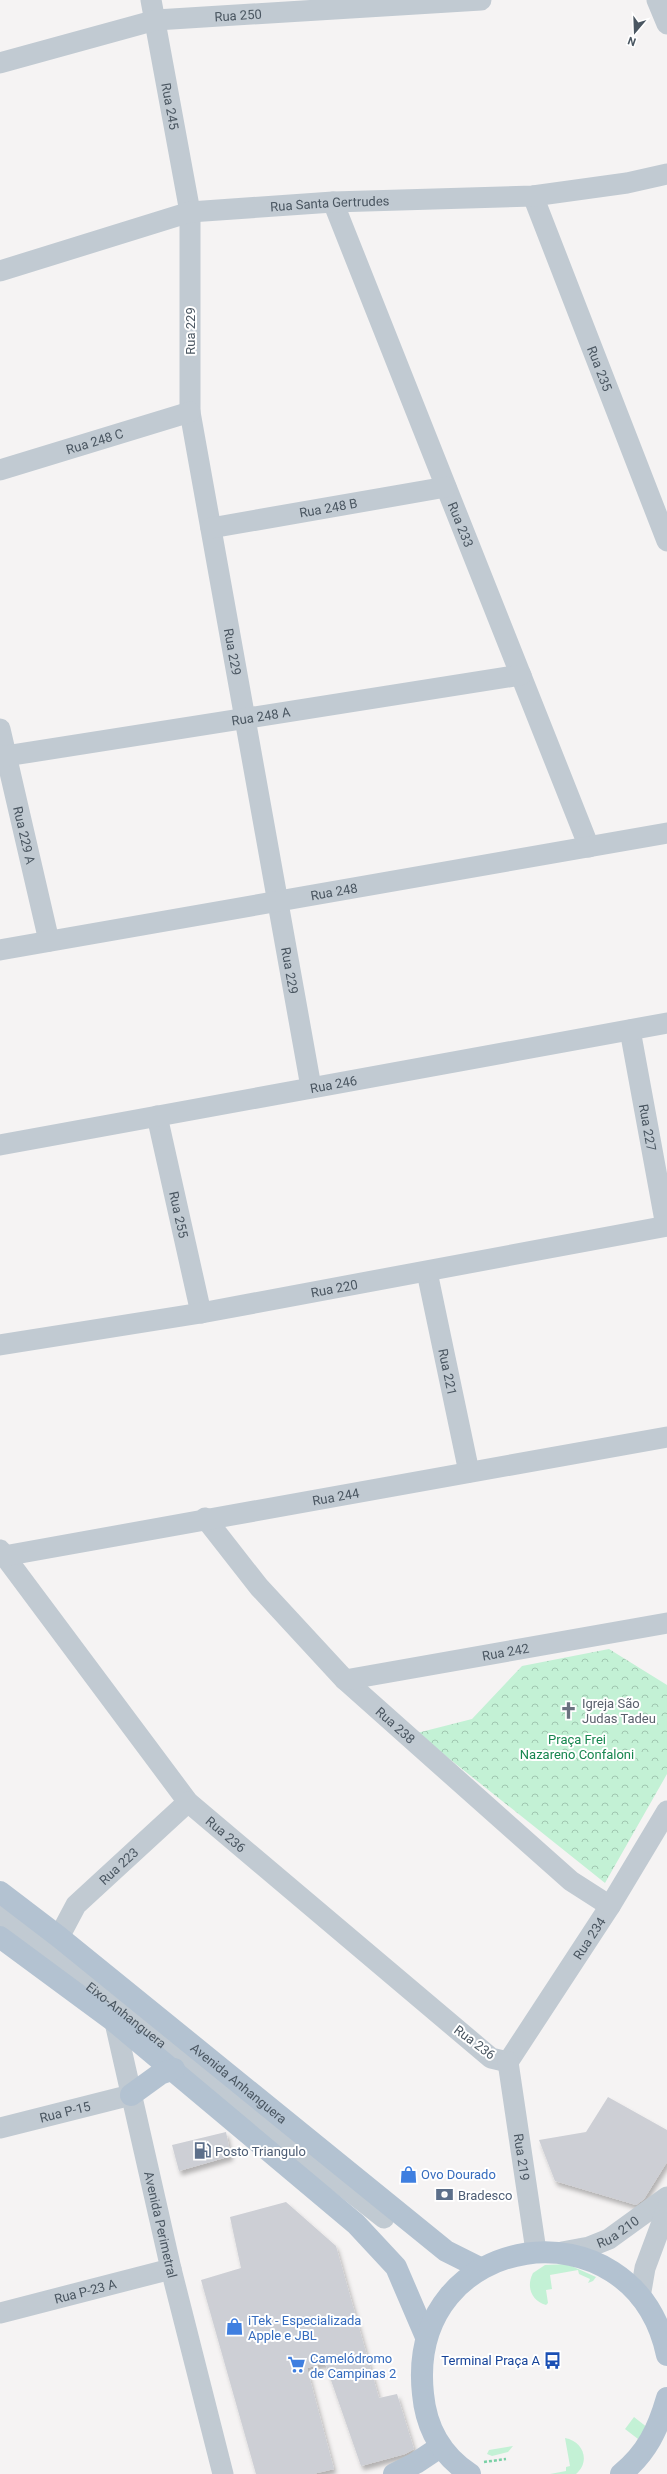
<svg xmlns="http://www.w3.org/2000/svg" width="667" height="2474" viewBox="0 0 667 2474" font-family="Roboto,sans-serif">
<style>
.green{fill:#c3f1d5}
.forest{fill:url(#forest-crowns)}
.building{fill:#cdcfd5;filter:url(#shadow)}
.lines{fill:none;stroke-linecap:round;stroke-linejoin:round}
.path{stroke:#7ad0a6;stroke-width:2.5;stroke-dasharray:3 2;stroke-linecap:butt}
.minor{stroke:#c1cad2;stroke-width:21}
.major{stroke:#b3c2d1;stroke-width:22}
.labels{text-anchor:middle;stroke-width:4;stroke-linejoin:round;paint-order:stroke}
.street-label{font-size:13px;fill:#4a5661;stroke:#fff}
.worship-label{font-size:13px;fill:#5b616d;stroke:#fff;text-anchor:start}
.park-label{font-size:13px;fill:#17864f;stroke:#fff}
.service-label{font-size:13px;fill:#4e5e75;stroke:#fff;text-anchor:start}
.shop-label{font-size:13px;fill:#366cbe;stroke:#fff;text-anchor:start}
.transit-label{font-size:13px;fill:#164399;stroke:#fff;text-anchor:end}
</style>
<defs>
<pattern id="forest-crowns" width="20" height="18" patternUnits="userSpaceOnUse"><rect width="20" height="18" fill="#c3f1d5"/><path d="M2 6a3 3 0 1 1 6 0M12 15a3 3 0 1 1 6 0" fill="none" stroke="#a0c6b0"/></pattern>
<filter id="shadow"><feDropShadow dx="2.5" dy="4.5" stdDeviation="2" flood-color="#0004"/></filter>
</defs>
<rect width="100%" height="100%" fill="#f5f3f3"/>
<path class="green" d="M567,2264L596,2277L593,2281L588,2283L590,2279L579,2274L578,2270L550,2275L552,2289L546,2290L548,2303L546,2305C531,2301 526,2286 533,2273L545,2265Z
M634,2417L648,2428L638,2439L625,2429Z
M565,2438C583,2441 591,2461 576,2474H550L566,2471V2467L570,2466Z
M513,2446L508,2452L492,2456L487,2454L489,2450Z"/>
<path class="forest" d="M609,1649L667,1685V1774L605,1883L417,1733L472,1719L522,1666Z"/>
<path class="building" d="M608,2097L667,2130V2162L644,2199L636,2205L555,2181L539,2140L586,2132Z
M226,2132L231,2156L179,2171L172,2145Z
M286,2202L336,2246L379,2398L397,2394L414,2449L405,2454L361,2466L325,2363L307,2368L334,2469L313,2474H256L201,2280L241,2268L230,2217Z"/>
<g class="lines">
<path class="path" d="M484,2462L506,2459"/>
<g class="minor">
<path id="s1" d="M151,0L190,212V412L311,1087"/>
<path d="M657,0L667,24"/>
<path id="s2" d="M0,63L156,20L481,0"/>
<path id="s3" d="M533,196L667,541"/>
<path id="s4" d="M333,202L589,847"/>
<path id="s5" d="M0,271L190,212L333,202L533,196L627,183L667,174"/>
<path id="s6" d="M0,470L190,412"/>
<path id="s7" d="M211,528L446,487"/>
<path id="s8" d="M0,729L49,941"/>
<path id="s9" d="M0,757L521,675"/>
<path id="s10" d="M0,950L667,833"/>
<path id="s11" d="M630,1030L666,1226"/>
<path id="s12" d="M157,1116L201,1313"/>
<path id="s13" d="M0,1145L667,1023"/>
<path id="s14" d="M427,1272L469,1472"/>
<path id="s15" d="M0,1345L201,1313L667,1226"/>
<path id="s16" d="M205,1518L259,1587L345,1680L571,1881L610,1906"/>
<path id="s17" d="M0,1550L188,1802L491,2058L508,2062"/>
<path id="s18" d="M4,1556L667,1437"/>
<path id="s19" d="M345,1680L667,1623"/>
<path id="s20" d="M0,1915L384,2218"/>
<path id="s21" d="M59,1937L76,1905L188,1802"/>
<path id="s22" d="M104,1974L171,2269L223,2474"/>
<path id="s23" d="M508,2062L610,1906L667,1811"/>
<path id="s24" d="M508,2062L536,2251"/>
<path id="s25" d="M0,2128L131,2095"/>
<path id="s26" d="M562,2252L589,2247L609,2239L667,2197"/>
<path d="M640,2297L645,2268L667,2209"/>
<path id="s27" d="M0,2313L171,2269"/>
</g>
<g class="major">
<path id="s28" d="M0,1892L59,1937L446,2251L480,2268"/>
<path d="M0,1937L115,2022L356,2224L396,2267L426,2337"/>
<path d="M131,2095L160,2074L174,2069"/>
<path d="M394,2474L416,2463L440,2447"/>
<path d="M470,2474C441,2455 426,2427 423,2394C405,2229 634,2198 667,2355"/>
<path d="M621,2474C647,2453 658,2429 667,2398"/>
</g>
</g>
<defs>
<symbol id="church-bare" viewBox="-9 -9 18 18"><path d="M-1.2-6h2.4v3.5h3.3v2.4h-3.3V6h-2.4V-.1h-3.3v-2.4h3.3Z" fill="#6b7280" stroke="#fff" stroke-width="2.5" paint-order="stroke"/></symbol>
<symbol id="fuel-bare" viewBox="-9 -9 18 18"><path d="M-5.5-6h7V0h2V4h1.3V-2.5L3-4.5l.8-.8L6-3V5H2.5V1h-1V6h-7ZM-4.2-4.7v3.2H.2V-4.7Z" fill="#5c6f8a" stroke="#fff" stroke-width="2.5" paint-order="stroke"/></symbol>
<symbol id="shop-bare" viewBox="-9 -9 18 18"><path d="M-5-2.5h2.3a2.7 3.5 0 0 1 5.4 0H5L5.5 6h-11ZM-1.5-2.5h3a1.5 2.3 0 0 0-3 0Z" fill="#3f7fe0" stroke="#fff" stroke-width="2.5" paint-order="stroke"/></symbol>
<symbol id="bank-bare" viewBox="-9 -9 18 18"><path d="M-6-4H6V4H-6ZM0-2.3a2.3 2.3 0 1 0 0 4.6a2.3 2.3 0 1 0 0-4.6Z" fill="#5c6f8a" stroke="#fff" stroke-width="2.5" paint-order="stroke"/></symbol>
<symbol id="bus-bare" viewBox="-9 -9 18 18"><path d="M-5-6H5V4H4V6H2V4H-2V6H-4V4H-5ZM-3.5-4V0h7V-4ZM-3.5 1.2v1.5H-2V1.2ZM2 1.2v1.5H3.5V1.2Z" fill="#1a4fb4" stroke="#fff" stroke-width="2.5" paint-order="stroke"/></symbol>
<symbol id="supermarket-bare" viewBox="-9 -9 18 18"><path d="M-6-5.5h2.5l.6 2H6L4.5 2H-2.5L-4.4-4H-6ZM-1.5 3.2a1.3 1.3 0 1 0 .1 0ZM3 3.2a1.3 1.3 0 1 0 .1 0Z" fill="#3f7fe0" stroke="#fff" stroke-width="2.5" paint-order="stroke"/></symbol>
</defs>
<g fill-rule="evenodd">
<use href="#church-bare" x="556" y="1698" width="25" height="25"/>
<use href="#fuel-bare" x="190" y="2138" width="25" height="25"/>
<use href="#shop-bare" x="396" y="2162" width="25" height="25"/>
<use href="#bank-bare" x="432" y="2182" width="25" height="25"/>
<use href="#shop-bare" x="222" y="2314" width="25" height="25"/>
<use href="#bus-bare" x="540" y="2348" width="25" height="25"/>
<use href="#supermarket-bare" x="284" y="2352" width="25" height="25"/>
</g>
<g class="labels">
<g class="street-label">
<text dy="5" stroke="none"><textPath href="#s2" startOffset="244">Rua 250</textPath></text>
<text dy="5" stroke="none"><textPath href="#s1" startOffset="108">Rua 245</textPath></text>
<text dy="5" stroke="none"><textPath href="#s5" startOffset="339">Rua Santa Gertrudes</textPath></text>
<text transform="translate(190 331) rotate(-90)" y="5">Rua 229</text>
<text dy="5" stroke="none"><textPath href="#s3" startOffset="185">Rua 235</textPath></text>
<text dy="5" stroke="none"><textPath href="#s6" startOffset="99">Rua 248 C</textPath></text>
<text dy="5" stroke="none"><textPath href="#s7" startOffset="119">Rua 248 B</textPath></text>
<text dy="5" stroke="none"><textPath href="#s4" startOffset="347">Rua 233</textPath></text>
<text dy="5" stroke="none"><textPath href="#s1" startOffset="659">Rua 229</textPath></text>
<text dy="5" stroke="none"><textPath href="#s9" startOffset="264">Rua 248 A</textPath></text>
<text dy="5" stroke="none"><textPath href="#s8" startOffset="109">Rua 229 A</textPath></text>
<text dy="5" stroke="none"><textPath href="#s10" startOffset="339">Rua 248</textPath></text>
<text dy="5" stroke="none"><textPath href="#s1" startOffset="983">Rua 229</textPath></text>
<text dy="5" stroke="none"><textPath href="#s13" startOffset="339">Rua 246</textPath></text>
<text dy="5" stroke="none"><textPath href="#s11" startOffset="99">Rua 227</textPath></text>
<text dy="5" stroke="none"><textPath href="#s12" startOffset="101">Rua 255</textPath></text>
<text dy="5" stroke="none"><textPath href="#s15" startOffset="339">Rua 220</textPath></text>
<text dy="5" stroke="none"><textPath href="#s14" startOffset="102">Rua 221</textPath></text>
<text dy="5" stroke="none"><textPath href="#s18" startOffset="337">Rua 244</textPath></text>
<text dy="5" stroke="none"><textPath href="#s19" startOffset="163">Rua 242</textPath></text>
<text dy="5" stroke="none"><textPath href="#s16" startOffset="282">Rua 238</textPath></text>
<text dy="5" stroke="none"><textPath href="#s17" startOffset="364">Rua 236</textPath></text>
<text dy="5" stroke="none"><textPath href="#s21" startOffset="94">Rua 223</textPath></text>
<text dy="5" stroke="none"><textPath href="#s23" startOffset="148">Rua 234</textPath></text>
<text dy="5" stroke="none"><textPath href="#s20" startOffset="161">Eixo-Anhanguera</textPath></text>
<text transform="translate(475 2042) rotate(37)" y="5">Rua 236</text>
<text dy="5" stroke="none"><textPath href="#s28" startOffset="306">Avenida Anhanguera</textPath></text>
<text dy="5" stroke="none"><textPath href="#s25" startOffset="67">Rua P-15</textPath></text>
<text dy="5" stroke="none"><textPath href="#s24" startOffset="96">Rua 219</textPath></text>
<text dy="5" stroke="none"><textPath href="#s22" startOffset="257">Avenida Perimetral</textPath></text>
<text dy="5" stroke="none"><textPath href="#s26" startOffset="60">Rua 210</textPath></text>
<text dy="5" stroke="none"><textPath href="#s27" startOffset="88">Rua P-23 A</textPath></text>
</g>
<g class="worship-label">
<text x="582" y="1708">Igreja São<tspan x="582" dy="15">Judas Tadeu</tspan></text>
</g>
<g class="park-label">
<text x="577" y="1744">Praça Frei<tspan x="577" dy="15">Nazareno Confaloni</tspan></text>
</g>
<g class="service-label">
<text x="215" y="2156">Posto Triangulo</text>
<text x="458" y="2200">Bradesco</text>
</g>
<g class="shop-label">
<text x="421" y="2179">Ovo Dourado</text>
<text x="248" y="2325">iTek - Especializada<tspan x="248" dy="15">Apple e JBL</tspan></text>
<text x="310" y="2363">Camelódromo<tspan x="310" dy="15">de Campinas 2</tspan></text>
</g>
<g class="transit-label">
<text x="540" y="2365">Terminal Praça A</text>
</g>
</g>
<g transform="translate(635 32) rotate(199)" stroke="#ffffff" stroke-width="3" paint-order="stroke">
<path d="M0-3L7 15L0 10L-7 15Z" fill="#4a5661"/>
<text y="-6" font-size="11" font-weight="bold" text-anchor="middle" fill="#4a5661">N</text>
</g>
</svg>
